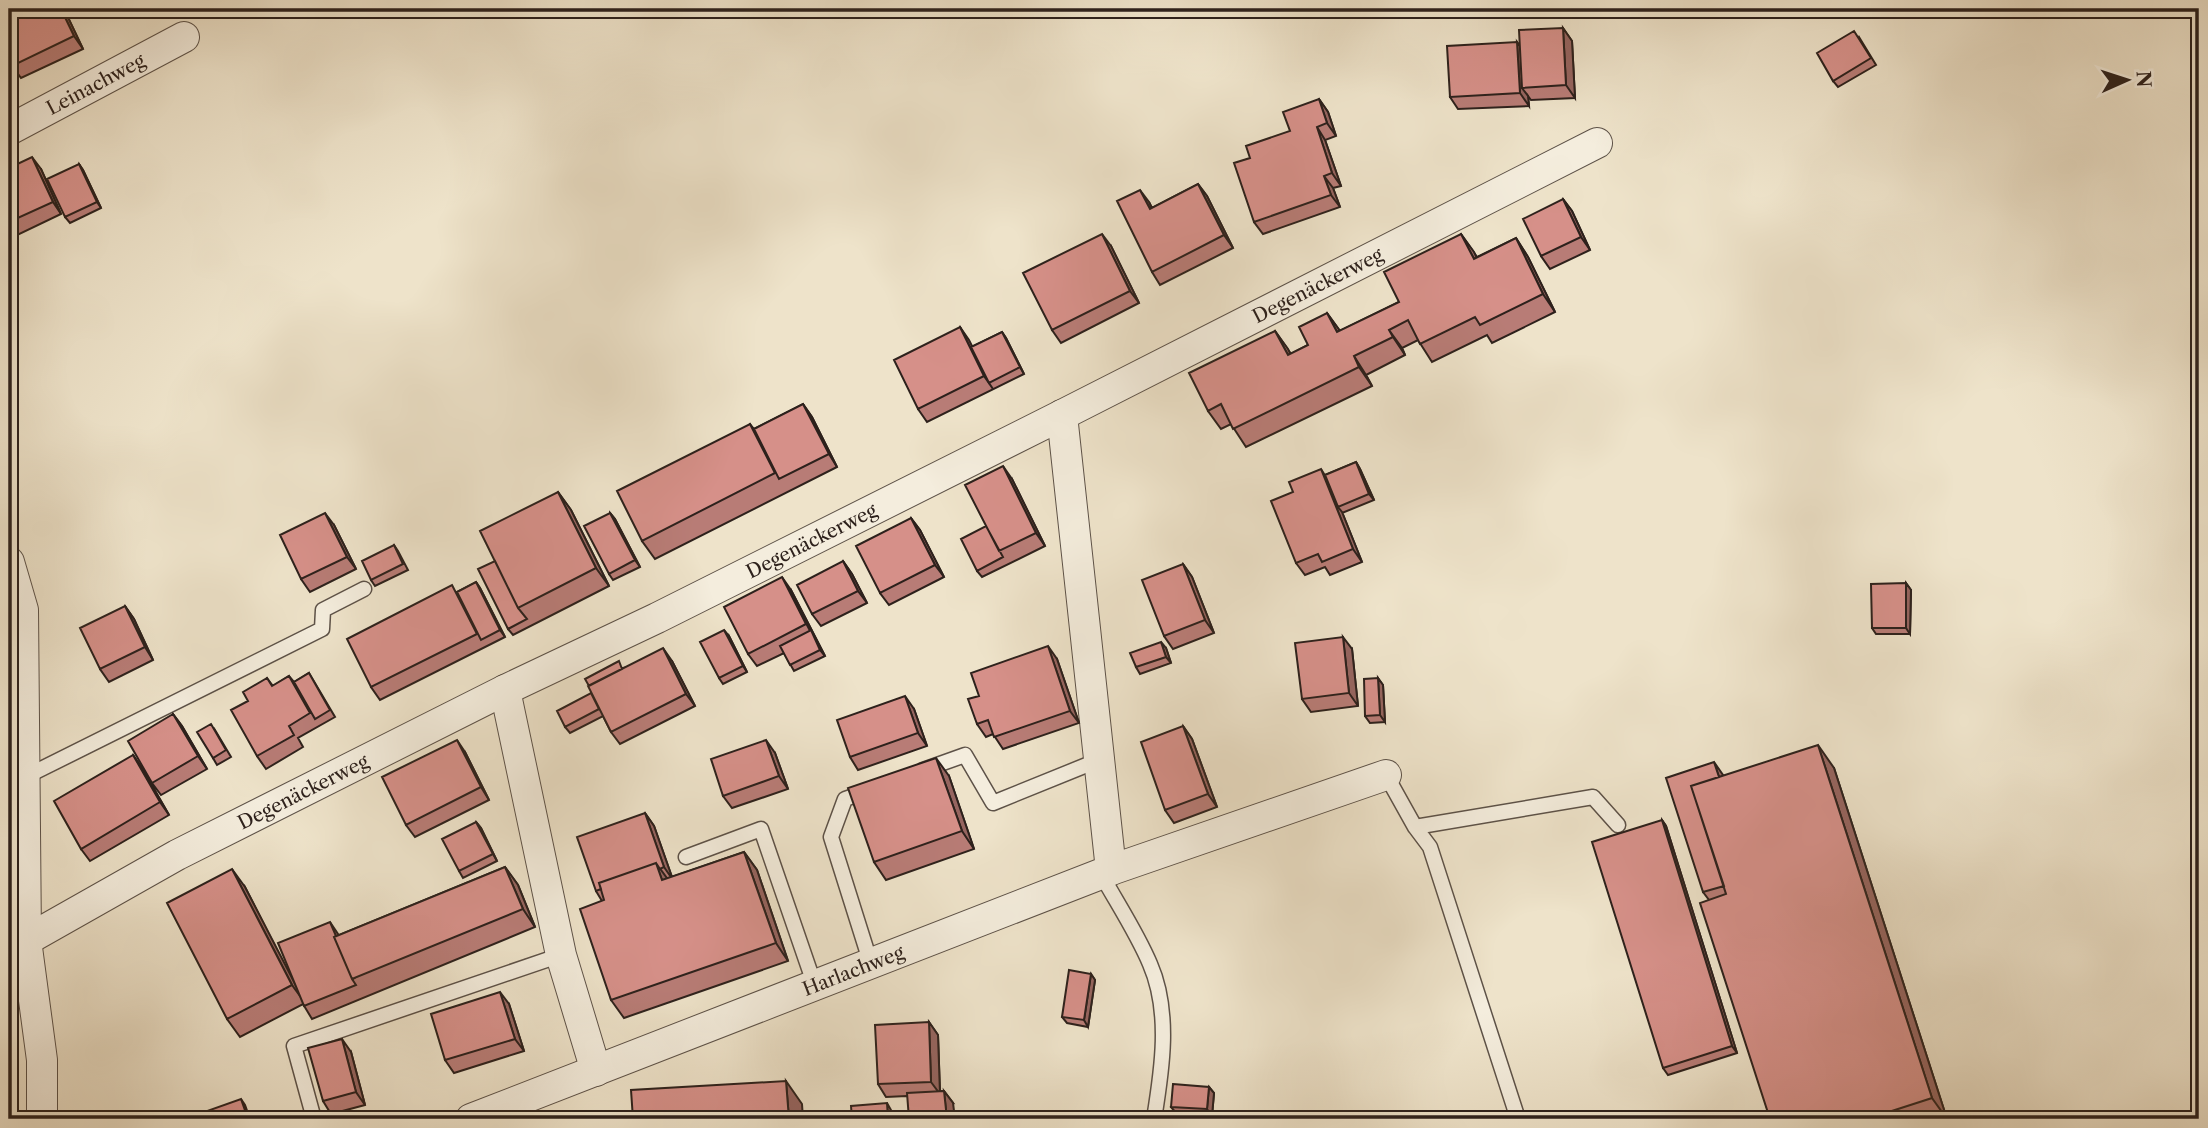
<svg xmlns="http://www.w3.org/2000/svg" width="2208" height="1128" viewBox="0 0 2208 1128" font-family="'Libre Caslon Text',serif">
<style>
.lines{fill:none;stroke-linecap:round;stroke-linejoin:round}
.service-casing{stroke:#5d5248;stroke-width:17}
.minor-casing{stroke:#5d5248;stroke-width:32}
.service{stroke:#f4eddd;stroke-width:14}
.minor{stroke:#f4eddd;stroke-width:30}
.wall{fill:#b87c76;stroke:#2d211c;stroke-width:2}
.shaded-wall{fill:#966560;stroke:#2d211c;stroke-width:2}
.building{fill:#d69089;stroke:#2d211c;stroke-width:2}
.labels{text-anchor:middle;stroke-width:6;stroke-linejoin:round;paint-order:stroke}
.street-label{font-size:19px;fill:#2d211c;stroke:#f4eddd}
</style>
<rect width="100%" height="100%" fill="#eee3ca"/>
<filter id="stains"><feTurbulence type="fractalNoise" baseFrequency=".00286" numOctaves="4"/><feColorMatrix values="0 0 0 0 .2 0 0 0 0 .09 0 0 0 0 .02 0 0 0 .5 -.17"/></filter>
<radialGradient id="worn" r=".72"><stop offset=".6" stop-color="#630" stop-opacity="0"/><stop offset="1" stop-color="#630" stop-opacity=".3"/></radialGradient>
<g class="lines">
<defs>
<path id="service" d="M923,770L965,755L993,803L1099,760
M1386,775L1415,827L1430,847L1518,1119
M25,777L322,629L323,610L364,589
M868,791L845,799L831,837L871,964
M1415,827L1593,797L1618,825
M686,857L761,829L815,986
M1101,874C1117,903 1137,933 1150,964C1171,1012 1162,1070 1154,1119
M314,1119L294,1046L561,955"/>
<g id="minor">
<path id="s1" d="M9,130L184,37"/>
<path d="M1062,415L1111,870"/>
<path d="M9,562L23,610L26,940L42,1060V1119"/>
<path d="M505,690L561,955L596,1071"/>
<path id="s2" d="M9,950L177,855L505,690L657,618L1062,415L1597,143"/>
<path id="s3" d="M471,1119L1111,870L1386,775"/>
</g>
</defs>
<use href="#service" class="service-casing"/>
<use href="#minor" class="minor-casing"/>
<use href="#service" class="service"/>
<use href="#minor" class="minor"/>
</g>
<path class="wall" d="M9,9H64L83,49L21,78L13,67L9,69Z
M1563,28L1572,41L1575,98L1531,100L1528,96L1529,106L1458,109L1450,97L1517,42L1520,46Z
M1859,37L1876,65L1838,87L1833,81Z
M1319,99L1328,112L1336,136L1325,140L1341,186L1333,188L1340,207L1263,234L1254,222L1290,131Z
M79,164L83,170L101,208L70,223L65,217Z
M9,168L41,169L61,214L9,239Z
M1198,184L1207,196L1233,248L1160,285L1152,272L1149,202L1152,208Z
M1563,199L1572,211L1590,250L1550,269L1541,256Z
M1461,234L1477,257L1516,238L1528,257L1555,312L1492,343L1487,335L1432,362L1418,340L1402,348L1405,355L1366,375L1372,386L1246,447L1231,424L1221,429L1208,411L1275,331L1291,354L1308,345L1327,313L1340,331L1399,302Z
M1111,246L1139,303L1061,343L1052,330Z
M960,327L972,347L1002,332L1006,338L1024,374L927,422L918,409Z
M803,404L812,417L837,467L655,559L642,541L750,424L754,429Z
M1356,462L1360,469L1374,500L1342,513V512L1362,562L1330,575L1325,567L1305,575L1296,563L1293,492L1325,475Z
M1012,479L1045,546L982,577L977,571L986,526Z
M558,492L571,510L609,586L513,635L508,629L495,561Z
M610,513L615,519L640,567L613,580L609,574Z
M911,518L920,530L944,577L889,605L880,593Z
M334,525L356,569L310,592L301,579Z
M394,545L398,551L408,570L375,586L371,580Z
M843,561L852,574L867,603L821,626L812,614Z
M1183,564L1192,577L1214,633L1173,649L1164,636Z
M476,582L480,588L505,637L380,700L371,687L457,592Z
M1906,583L1911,590L1910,634H1876L1872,628Z
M791,590L825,656L794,671L784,653L757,666L748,654Z
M125,606L134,619L153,660L109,682L100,669Z
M729,636L747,672L723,684L719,678Z
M1166,648L1171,663L1140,674L1136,667Z
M1352,649L1358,706L1311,712L1302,699Z
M1057,659L1079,723L1003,749L993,734L986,737L977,724L979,696Z
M672,661L695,706L620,744L611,732L603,716L570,733L565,727L591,693L623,668Z
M309,673L335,717L298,738L303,747L266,769L257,756L248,701L267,678L273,686L289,676L294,682Z
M1378,678L1383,685L1385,722L1370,723L1365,716Z
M914,709L927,746L858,770L850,757Z
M173,714L182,726L207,769L161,795L152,783Z
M1183,726L1192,739L1217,807L1174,823L1165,810Z
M215,730L231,757L217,765L213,758Z
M465,752L489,800L415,837L406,825Z
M775,753L788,789L732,808L723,796Z
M133,755L142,768L169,815L90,861L81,849Z
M1834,768L1947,1119H1770L1709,900L1703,892L1723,776Z
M949,776L974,849L886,880L874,862Z
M645,813L654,826L672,877L744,852L757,870L788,961L624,1018L611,1000L602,901L596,891Z
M1662,820L1666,826L1737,1053L1668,1075L1663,1068Z
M476,822L481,828L497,861L463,878L459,871Z
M505,867L518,885L535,927L312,1019L303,1004L240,1037L227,1019L245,887L294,984L339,935Z
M1091,974L1095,980L1088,1027L1067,1023L1062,1017Z
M509,1004L524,1051L454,1073L445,1060Z
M929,1022L938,1035L940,1091H944L953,1103L907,1096L886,1097L878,1084Z
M351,1052L365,1105L331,1114L323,1101Z
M1209,1087L1214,1093L1212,1116L1176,1113L1171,1107Z"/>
<path class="shaded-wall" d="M61,9H64L83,49L74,36Z
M1563,28L1572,41L1575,98L1566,85Z
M1517,42L1526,55L1522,88L1528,96L1529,106L1520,93Z
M1319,99L1328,112L1336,136L1327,123Z
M1317,127L1325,140L1341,186L1332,173Z
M32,157L41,169L61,214L53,202Z
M79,164L83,170L101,208L97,202Z
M1324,176L1333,188L1340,207L1331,195Z
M1198,184L1207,196L1233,248L1224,235Z
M1140,190L1149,202L1158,221L1150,209Z
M1563,199L1572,211L1590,250L1581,237Z
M1102,234L1111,246L1139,303L1130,291Z
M1461,234L1474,252L1486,277L1474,259Z
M1516,238L1528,257L1555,312L1543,294Z
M1327,313L1340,331L1337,332Z
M960,327L969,340L990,382L989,383L993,389L984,376Z
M1389,330L1402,348L1405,355L1393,337Z
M1275,331L1288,349L1300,373L1288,355Z
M1002,332L1006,338L1024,374L1020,367Z
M1354,356L1366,375L1372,386L1359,367Z
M803,404L812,417L837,467L829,454Z
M1356,462L1360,469L1374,500L1369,494Z
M1003,466L1012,479L1045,546L1036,533Z
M1321,469L1329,482L1338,507L1342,512L1362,562L1353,549Z
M558,492L571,510L609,586L596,568Z
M325,513L334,525L356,569L347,557Z
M610,513L615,519L640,567L635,560Z
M911,518L920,530L944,577L935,565Z
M843,561L852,574L867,603L858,591Z
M1183,564L1192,577L1214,633L1205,620Z
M782,577L791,590L825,656L820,650Z
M476,582L480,588L505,637L500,630Z
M1906,583L1911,590L1910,634L1906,628Z
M125,606L134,619L153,660L145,647Z
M724,630L729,636L747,672L743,666Z
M1343,637L1352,649L1358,706L1349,693Z
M1161,642L1166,648L1171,663L1166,657Z
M1048,646L1057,659L1079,723L1070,711Z
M663,648L672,661L695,706L686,694Z
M1378,678L1383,685L1385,722L1380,715Z
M905,696L914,709L927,746L918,733Z
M173,714L182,726L207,769L198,756Z
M1183,726L1192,739L1217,807L1208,794Z
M457,740L465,752L489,800L481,787Z
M766,740L775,753L788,789L779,776Z
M1818,745L1834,768L1947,1119L1932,1098Z
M133,755L142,768L169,815L160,802Z
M936,758L949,776L974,849L962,831Z
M1714,762L1723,775L1732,801L1723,789Z
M645,813L654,826L673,880L664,867Z
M1662,820L1666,826L1737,1053L1732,1046Z
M476,822L481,828L497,861L493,854Z
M744,852L757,870L788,961L776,943Z
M656,863L669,881L662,880Z
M505,867L518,885L535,927L523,909Z
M232,869L245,887L305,1003L292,985Z
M330,922L338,934L356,977L353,979Z
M1091,974L1095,980L1088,1027L1084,1020Z
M500,992L509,1004L524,1051L515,1039Z
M929,1022L938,1035L940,1094L931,1082Z
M342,1039L351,1052L365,1105L356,1092Z
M786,1081L802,1104L803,1119H789Z
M1209,1087L1214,1093L1212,1116L1207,1109Z
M944,1091L953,1103L955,1119H947Z
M241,1099L245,1105L250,1119H248Z
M887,1103L891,1110L892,1119H888Z"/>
<path class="building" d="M9,9H61L74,36L12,66L9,59Z
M1563,28L1566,85L1522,88L1519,30Z
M1854,31L1871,58L1833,81L1817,53Z
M1517,42L1520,93L1450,97L1447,46Z
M1319,99L1327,123L1317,127L1332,173L1324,176L1331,195L1254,222L1234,163L1250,158L1246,146L1290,131L1283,112Z
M32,157L53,202L9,222V168Z
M79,164L97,202L65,217L47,179Z
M1198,184L1224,235L1152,272L1117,201L1140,190L1150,209Z
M1563,199L1581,237L1541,256L1523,219Z
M1102,234L1130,291L1052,330L1023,273Z
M1461,234L1474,259L1516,238L1543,294L1480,325L1475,317L1420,344L1408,320L1389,330L1393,337L1354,356L1359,367L1233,429L1221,404L1208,411L1189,373L1275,331L1288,355L1308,345L1299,327L1327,313L1337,332L1399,302L1384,272Z
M960,327L984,376L918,409L894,360Z
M1002,332L1020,367L989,383L971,347Z
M803,404L829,454L779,479L754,429Z
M750,424L775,473L642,541L617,491Z
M1356,462L1369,494L1338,507L1325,475Z
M1003,466L1036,533L999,551L965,485Z
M1321,469L1353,549L1322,562L1318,554L1296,563L1271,501L1293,492L1289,482Z
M558,492L596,568L518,608L480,531Z
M325,513L347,557L301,579L280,535Z
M610,513L635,560L609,574L584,526Z
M911,518L935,565L880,593L856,546Z
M986,526L1003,557L977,571L961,539Z
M394,545L403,564L371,580L362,561Z
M495,561L518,608L527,619L508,629L478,569Z
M843,561L858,591L812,614L797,585Z
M1183,564L1205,620L1164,636L1142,580Z
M782,577L806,624L748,654L724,607Z
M476,582L500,630L481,640L457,592Z
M1906,583V628H1872L1871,584Z
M452,585L477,634L371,687L347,639Z
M125,606L145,647L100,669L80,628Z
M724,630L743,666L719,678L700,642Z
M811,630L820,650L790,665L780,646Z
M1343,637L1349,693L1302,699L1295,643Z
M1161,642L1166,657L1136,667L1130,653Z
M1048,646L1070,711L994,737L988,720L977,724L968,699L979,696L971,673Z
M663,648L686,694L611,732L588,686Z
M619,661L622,669L589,686L585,679Z
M309,673L330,710L315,719L294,682Z
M289,676L310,713L289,726L294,735L257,756L231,710L248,701L243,692L267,678L272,686Z
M1378,678L1380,715L1365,716L1364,679Z
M591,693L599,709L565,727L557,711Z
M905,696L918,733L850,757L837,720Z
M173,714L198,756L152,783L128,741Z
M211,724L226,750L213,758L197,732Z
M1183,726L1208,794L1165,810L1141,742Z
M457,740L481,787L406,825L382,777Z
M766,740L779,776L723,796L711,759Z
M1818,745L1932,1098L1867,1119H1770L1700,903L1726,894L1691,786Z
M133,755L160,802L81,849L54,801Z
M936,758L962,831L874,862L848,788Z
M1714,762L1719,777L1691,786L1724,886L1703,892L1666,778Z
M645,813L664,867L660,869L656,863L599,883L601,889L596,891L577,837Z
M1662,820L1732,1046L1663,1068L1592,842Z
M476,822L493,854L459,871L442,839Z
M744,852L776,943L611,1000L580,909L604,900L599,883L656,863L662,880Z
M505,867L523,909L352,979L334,937Z
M232,869L292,985L227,1019L167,903Z
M330,922L336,936L334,937L352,979L356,985L304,1006L278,943Z
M1069,970L1091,974L1084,1020L1062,1017Z
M500,992L515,1039L445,1060L431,1014Z
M929,1022L931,1082L878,1084L875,1025Z
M342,1039L356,1092L323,1101L308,1048Z
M786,1081L789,1119H633L631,1090Z
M1173,1084L1209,1087L1207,1109L1171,1107Z
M944,1091L947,1119H909L907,1093Z
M241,1099L248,1119H210L207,1111Z
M887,1103L888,1119H852L851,1106Z
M182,1112L184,1119H160Z"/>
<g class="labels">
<g class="street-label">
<text dy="7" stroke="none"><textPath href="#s1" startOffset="98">Leinachweg</textPath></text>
<text dy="7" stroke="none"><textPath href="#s2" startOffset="1468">Degenäckerweg</textPath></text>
<text dy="7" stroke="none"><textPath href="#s2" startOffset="901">Degenäckerweg</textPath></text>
<text dy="7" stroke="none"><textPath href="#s2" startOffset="334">Degenäckerweg</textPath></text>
<text dy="7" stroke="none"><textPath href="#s3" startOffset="410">Harlachweg</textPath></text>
</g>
</g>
<rect width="2208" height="1128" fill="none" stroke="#eee3ca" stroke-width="35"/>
<rect x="10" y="10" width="2187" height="1107" fill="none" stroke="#2d211c" stroke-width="3.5"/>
<rect x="18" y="18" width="2173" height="1093" fill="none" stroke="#2d211c" stroke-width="2"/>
<g transform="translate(2127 80) rotate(87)" stroke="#f4eddd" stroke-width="5" paint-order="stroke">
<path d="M0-5L12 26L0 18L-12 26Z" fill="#2d211c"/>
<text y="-10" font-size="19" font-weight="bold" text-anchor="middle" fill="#2d211c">N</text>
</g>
<rect width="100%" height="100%" filter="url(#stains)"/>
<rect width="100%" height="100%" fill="url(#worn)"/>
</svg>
